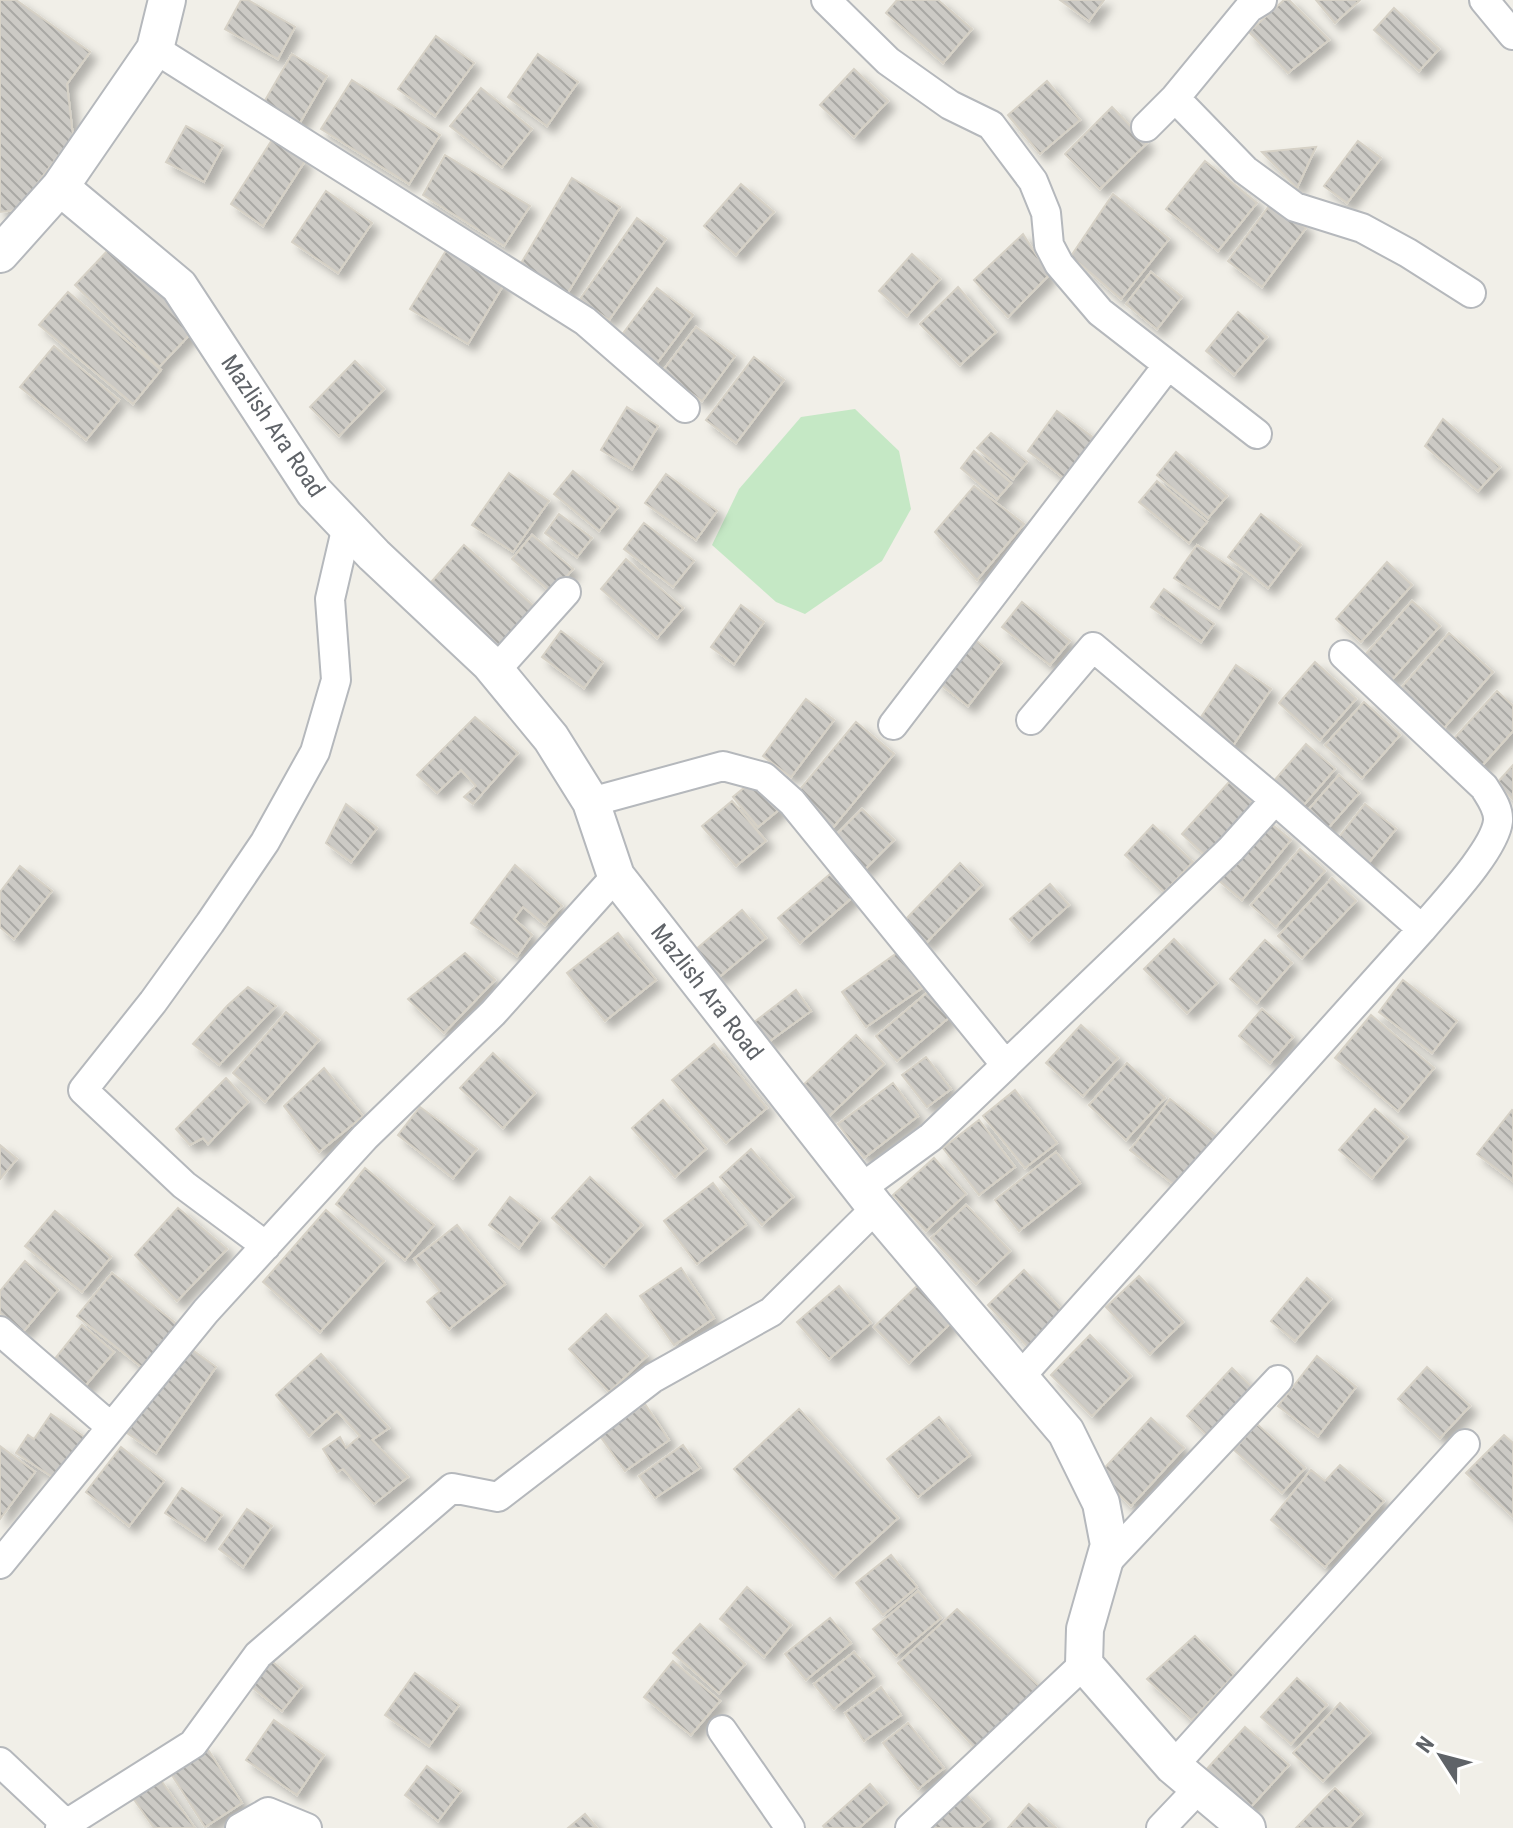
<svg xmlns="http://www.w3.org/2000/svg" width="1513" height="1828" viewBox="0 0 1513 1828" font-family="'Roboto Condensed',sans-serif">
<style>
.grass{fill:#c5e8c5}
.building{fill:url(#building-back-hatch);stroke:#d6d1c6;stroke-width:2;filter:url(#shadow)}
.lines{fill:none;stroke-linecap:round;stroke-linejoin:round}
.minor-casing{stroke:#b5b8bc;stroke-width:32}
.tertiary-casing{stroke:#b5b8bc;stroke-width:40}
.minor{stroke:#fff;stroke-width:28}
.tertiary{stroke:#fff;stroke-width:36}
.labels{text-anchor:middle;stroke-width:8;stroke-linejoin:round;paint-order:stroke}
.street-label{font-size:24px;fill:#5f6368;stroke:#fff}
</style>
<defs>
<pattern id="building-back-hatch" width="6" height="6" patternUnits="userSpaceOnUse" patternTransform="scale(2)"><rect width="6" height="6" fill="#cccac5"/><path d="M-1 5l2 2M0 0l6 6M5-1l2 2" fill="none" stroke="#a9a8a4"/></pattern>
<filter id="shadow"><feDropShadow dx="7" dy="7" stdDeviation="4" flood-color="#0004"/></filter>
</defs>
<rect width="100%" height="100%" fill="#f1efe8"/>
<path class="grass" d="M855,409L899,451L911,509L882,561L805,614L776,602L712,545L739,489L801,417Z"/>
<path class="building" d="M0,0H16L90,52L67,84L73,136L17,210L0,212Z
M241,0H248L295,27L278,59L225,29Z
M897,0H938L972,29L943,63L886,13Z
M1060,0H1104L1089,21Z
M1284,0H1289L1329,40L1288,73L1249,32Z
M1316,0H1360L1335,23Z
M1394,8L1439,49L1419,71L1374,30Z
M436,36L474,63L435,116L398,89Z
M292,54L327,76L298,126L263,104Z
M538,54L578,82L547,126L508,97Z
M854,69L888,101L854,137L820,105Z
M352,80L440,135L409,184L321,129Z
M1047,81L1080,120L1040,154L1008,115Z
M481,88L532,129L502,167L450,126Z
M1112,107L1147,143L1100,189L1065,154Z
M186,126L223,146L204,182L166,162Z
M272,140L305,161L263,226L231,204Z
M1358,141L1381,158L1347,203L1324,186Z
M1316,147L1297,188L1262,152Z
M445,155L530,206L504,246L423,195Z
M1205,161L1257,203L1218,251L1166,209Z
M572,178L620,207L567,294L520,265Z
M741,184L774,212L736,255L704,226Z
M326,191L372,223L338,273L292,242Z
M1113,194L1169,239L1121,299L1071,256Z
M1272,202L1306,228L1262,287L1228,261Z
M637,218L666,239L609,320L580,299Z
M1023,234L1049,275L1008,317L974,280Z
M111,247L196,328L159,367L75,285Z
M447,249L504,284L468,344L410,309Z
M912,254L940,279L907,316L879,291Z
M1151,272L1182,297L1157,329L1126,304Z
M958,287L996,332L960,365L920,324Z
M657,288L693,315L654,367L618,340Z
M68,292L161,370L133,404L39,325Z
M1238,312L1267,337L1234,375L1206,351Z
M696,327L735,356L702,401L662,372Z
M54,346L119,400L86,440L20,387Z
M754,357L784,380L736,443L706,420Z
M355,361L384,389L339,436L310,407Z
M627,407L658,426L632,469L601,450Z
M1057,411L1098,441L1068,481L1028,451Z
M1443,419L1500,467L1478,491L1425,446Z
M991,433L1027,462L1013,479L977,448Z
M974,451L1011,483L997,499L961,468Z
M1176,452L1227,496L1208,518L1157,475Z
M573,471L618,507L599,531L554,494Z
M509,473L549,501L513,552L472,525Z
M666,474L717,511L696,540L645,503Z
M1157,481L1207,522L1189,543L1139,502Z
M974,486L1024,524L977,580L935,532Z
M559,514L592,538L577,557L545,533Z
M1261,514L1301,545L1268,588L1228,557Z
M644,523L694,561L673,587L624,549Z
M532,535L573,569L552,593L512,559Z
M464,545L535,607L496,651L425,589Z
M1197,545L1241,574L1219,608L1174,578Z
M626,559L683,608L657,638L601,589Z
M1387,562L1412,585L1361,642L1336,619Z
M1164,589L1214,624L1201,642L1151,607Z
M1412,601L1440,626L1391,681L1364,656Z
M1022,602L1070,641L1050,665L1002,627Z
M741,605L764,622L734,664L711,647Z
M561,631L603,662L584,688L542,657Z
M1449,633L1493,672L1444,728L1400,689Z
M972,637L1002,662L968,706L936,681Z
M1315,662L1356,699L1320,740L1279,703Z
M1236,665L1271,689L1232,747L1197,723Z
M1497,691L1513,706V731L1479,769L1450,743Z
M806,699L834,720L791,777L763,756Z
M1364,702L1400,735L1362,778L1325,745Z
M475,717L518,753L473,804L464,797L476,786L461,770L437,793L417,775Z
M856,722L894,754L831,830L816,818L819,813L796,794Z
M1306,744L1335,769L1296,814L1267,789Z
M1513,765V799L1496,784Z
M1339,775L1359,793L1322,835L1302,817Z
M756,778L781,808L758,827L733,797Z
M1230,781L1257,806L1209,859L1182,834Z
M732,801L766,841L736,866L702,826Z
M346,804L377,828L351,862L326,843Z
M1365,804L1396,829L1362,871L1332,846Z
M862,809L894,840L863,871L831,840Z
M1265,819L1291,840L1242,900L1217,879Z
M1153,825L1193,862L1164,892L1125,855Z
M1300,849L1325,871L1276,927L1251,905Z
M960,863L982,885L925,944L903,922Z
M515,865L562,906L545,925L523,907L514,919L532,935L517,956L471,923Z
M20,866L52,891L14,939L0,927V892Z
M830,874L855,895L800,943L778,918Z
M1332,878L1356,901L1302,958L1278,936Z
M1050,884L1069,905L1029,941L1010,919Z
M742,910L766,938L718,978L695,950Z
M618,933L656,980L605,1021L567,973Z
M1174,939L1217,983L1187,1013L1144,969Z
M1265,940L1292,963L1257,1003L1230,979Z
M465,953L495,980L444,1033L408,999Z
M897,953L922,988L866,1027L842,992Z
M1403,980L1457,1021L1432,1053L1379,1012Z
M248,987L276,1006L219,1065L193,1044L227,1006Z
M796,990L811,1011L767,1043L753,1023Z
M929,991L951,1016L897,1061L876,1036Z
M1262,1009L1293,1037L1270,1063L1239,1036Z
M286,1012L319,1040L265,1102L233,1073Z
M1371,1015L1434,1068L1398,1111L1335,1058Z
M1081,1025L1118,1058L1083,1096L1046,1063Z
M856,1035L884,1064L828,1117L800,1088Z
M714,1044L767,1108L726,1143L672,1080Z
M493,1053L535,1093L503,1128L460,1088Z
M926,1057L951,1089L927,1107L902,1075Z
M1127,1063L1165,1098L1126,1140L1089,1105Z
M324,1068L363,1116L319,1152L284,1106Z
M226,1078L248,1102L208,1144L203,1138L190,1145L176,1129Z
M893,1083L918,1116L864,1158L838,1124Z
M1015,1090L1057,1143L1025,1168L983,1116Z
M1170,1099L1221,1139L1181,1190L1130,1150Z
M663,1100L706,1149L675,1177L632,1128Z
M420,1107L477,1149L453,1178L398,1135Z
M1375,1109L1407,1137L1372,1178L1339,1150Z
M1512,1110L1513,1111V1181L1477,1154Z
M979,1120L1015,1167L979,1195L943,1148Z
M0,1145L17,1159L0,1179Z
M751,1149L793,1197L762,1225L720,1177Z
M1056,1152L1080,1183L1019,1231L995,1200Z
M934,1158L966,1194L926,1231L893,1195Z
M365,1168L434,1225L405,1260L336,1204Z
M590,1177L642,1225L604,1266L552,1218Z
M713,1183L746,1225L697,1264L664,1221Z
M510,1197L540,1220L519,1248L489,1225Z
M966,1205L1010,1251L976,1284L931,1238Z
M178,1208L227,1249L177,1301L135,1255Z
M326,1210L384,1261L320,1332L263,1282Z
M55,1211L111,1257L82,1292L25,1246Z
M457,1225L505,1284L449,1329L427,1302L440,1291L414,1259Z
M25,1261L58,1290L23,1332L0,1313V1291Z
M681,1268L714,1318L674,1345L640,1296Z
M1024,1270L1065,1313L1029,1348L988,1305Z
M112,1273L179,1326L144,1369L77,1316Z
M1139,1276L1183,1322L1150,1354L1106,1307Z
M1307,1278L1331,1299L1295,1341L1271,1321Z
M918,1285L953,1321L909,1363L874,1327Z
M839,1286L871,1323L829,1359L797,1322Z
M606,1314L647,1356L609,1392L569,1349Z
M82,1325L114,1352L80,1392L49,1366Z
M1090,1335L1131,1376L1092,1416L1051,1375Z
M187,1346L216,1367L156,1453L127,1433Z
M321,1354L389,1428L372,1440L408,1477L374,1504L343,1469L337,1472L323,1449L340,1437L346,1448L360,1436L337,1411L309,1436L276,1395Z
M1317,1356L1356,1387L1318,1436L1278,1406Z
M1427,1367L1470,1406L1440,1438L1398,1399Z
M1232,1368L1256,1391L1211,1439L1187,1416Z
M645,1404L669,1440L625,1471L600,1436Z
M799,1409L898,1518L834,1577L734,1469Z
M51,1414L89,1440L60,1482L16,1453L28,1435L34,1439Z
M939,1417L970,1455L918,1497L887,1459Z
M1151,1418L1184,1448L1131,1506L1098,1475Z
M1257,1424L1305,1468L1282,1493L1234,1450Z
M1504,1435L1513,1443V1517L1466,1473Z
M683,1445L700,1468L655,1498L639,1476Z
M0,1446L35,1472L0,1519Z
M121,1447L164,1481L129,1526L86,1492Z
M1340,1465L1384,1501L1325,1567L1271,1520L1311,1470L1325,1481Z
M182,1488L222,1515L205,1540L165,1513Z
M247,1509L272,1526L243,1567L219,1549Z
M891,1555L917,1587L883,1615L856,1583Z
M747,1587L791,1625L764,1657L720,1619Z
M918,1591L941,1618L896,1656L873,1629Z
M957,1609L1042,1689L975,1748L898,1663Z
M830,1618L851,1643L806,1680L785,1654Z
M700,1624L745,1664L719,1693L673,1653Z
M1195,1636L1234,1675L1192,1720L1147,1679Z
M854,1652L874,1676L834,1709L814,1684Z
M268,1658L302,1686L282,1711L248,1684Z
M673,1661L720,1701L691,1735L644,1697Z
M415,1673L459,1705L429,1746L385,1715Z
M1297,1678L1327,1705L1291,1744L1261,1717Z
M881,1687L901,1715L864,1741L845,1713Z
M1340,1703L1370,1733L1323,1781L1293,1753Z
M274,1720L324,1755L297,1795L246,1760Z
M908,1723L944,1768L918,1789L883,1743Z
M1245,1727L1289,1765L1248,1810L1205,1771Z
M207,1748L242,1803L205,1827L170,1772Z
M427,1766L461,1791L438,1821L405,1795Z
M160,1779L195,1828H154L133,1798Z
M870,1784L887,1803L859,1828H825L823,1826Z
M1335,1788L1362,1814L1349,1828H1296Z
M962,1790L989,1819L979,1828H927Z
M1029,1804L1056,1828H1008Z
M585,1814L597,1828H568Z"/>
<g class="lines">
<defs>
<path id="minor" d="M826,0L888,61L950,105L991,125L1033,181L1046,213L1049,245L1059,264L1100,312L1257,434
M1484,0L1513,35
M155,49L585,321L685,408
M1175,98L1245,170L1295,207L1362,228L1408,253L1471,293
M1146,127L1175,98L1249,8L1262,0
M495,671L566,592
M1031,720L1093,647L1275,800L1422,929
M893,725L1168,365
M591,802L723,766L764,777L792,802L1005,1064
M860,1189L931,1137L1231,849L1275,800
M266,1246L184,1185L83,1090L153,1002L210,923L265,842L315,752L336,680L330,599L347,526
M0,1331L111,1427
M1020,1377L1422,929C1441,906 1495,850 1498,821C1499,808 1490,797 1484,787L1344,655
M0,1564L206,1311L365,1137L493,1013L616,876
M1103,1566L1278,1380
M722,1730L790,1828
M0,1762L66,1824
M1173,1766L1465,1444
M60,1828L193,1744L258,1655L452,1488L498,1497L653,1378L771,1312L876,1208
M240,1828L268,1812L307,1828
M910,1828L1084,1664
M1161,1828L1199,1788"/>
<path id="tertiary" d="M60,187L179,286L314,492L374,555L490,664L551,738L591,802L616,876L876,1208L1066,1432L1101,1503L1109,1545L1085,1629L1084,1664L1173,1766L1247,1828
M0,254L60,187L155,49L167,0"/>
</defs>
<use href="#minor" class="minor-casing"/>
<use href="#tertiary" class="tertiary-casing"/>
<use href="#minor" class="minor"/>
<use href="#tertiary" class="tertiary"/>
</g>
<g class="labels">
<g class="street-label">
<text transform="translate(273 426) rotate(56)" y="8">Mazlish Ara Road</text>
<text transform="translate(707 992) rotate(52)" y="8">Mazlish Ara Road</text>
</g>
</g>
<g transform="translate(1441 1756) rotate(306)" stroke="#ffffff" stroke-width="6" paint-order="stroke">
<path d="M0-6L14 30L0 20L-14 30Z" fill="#5f6368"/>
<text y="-12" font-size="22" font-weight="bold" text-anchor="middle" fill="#5f6368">N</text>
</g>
</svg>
